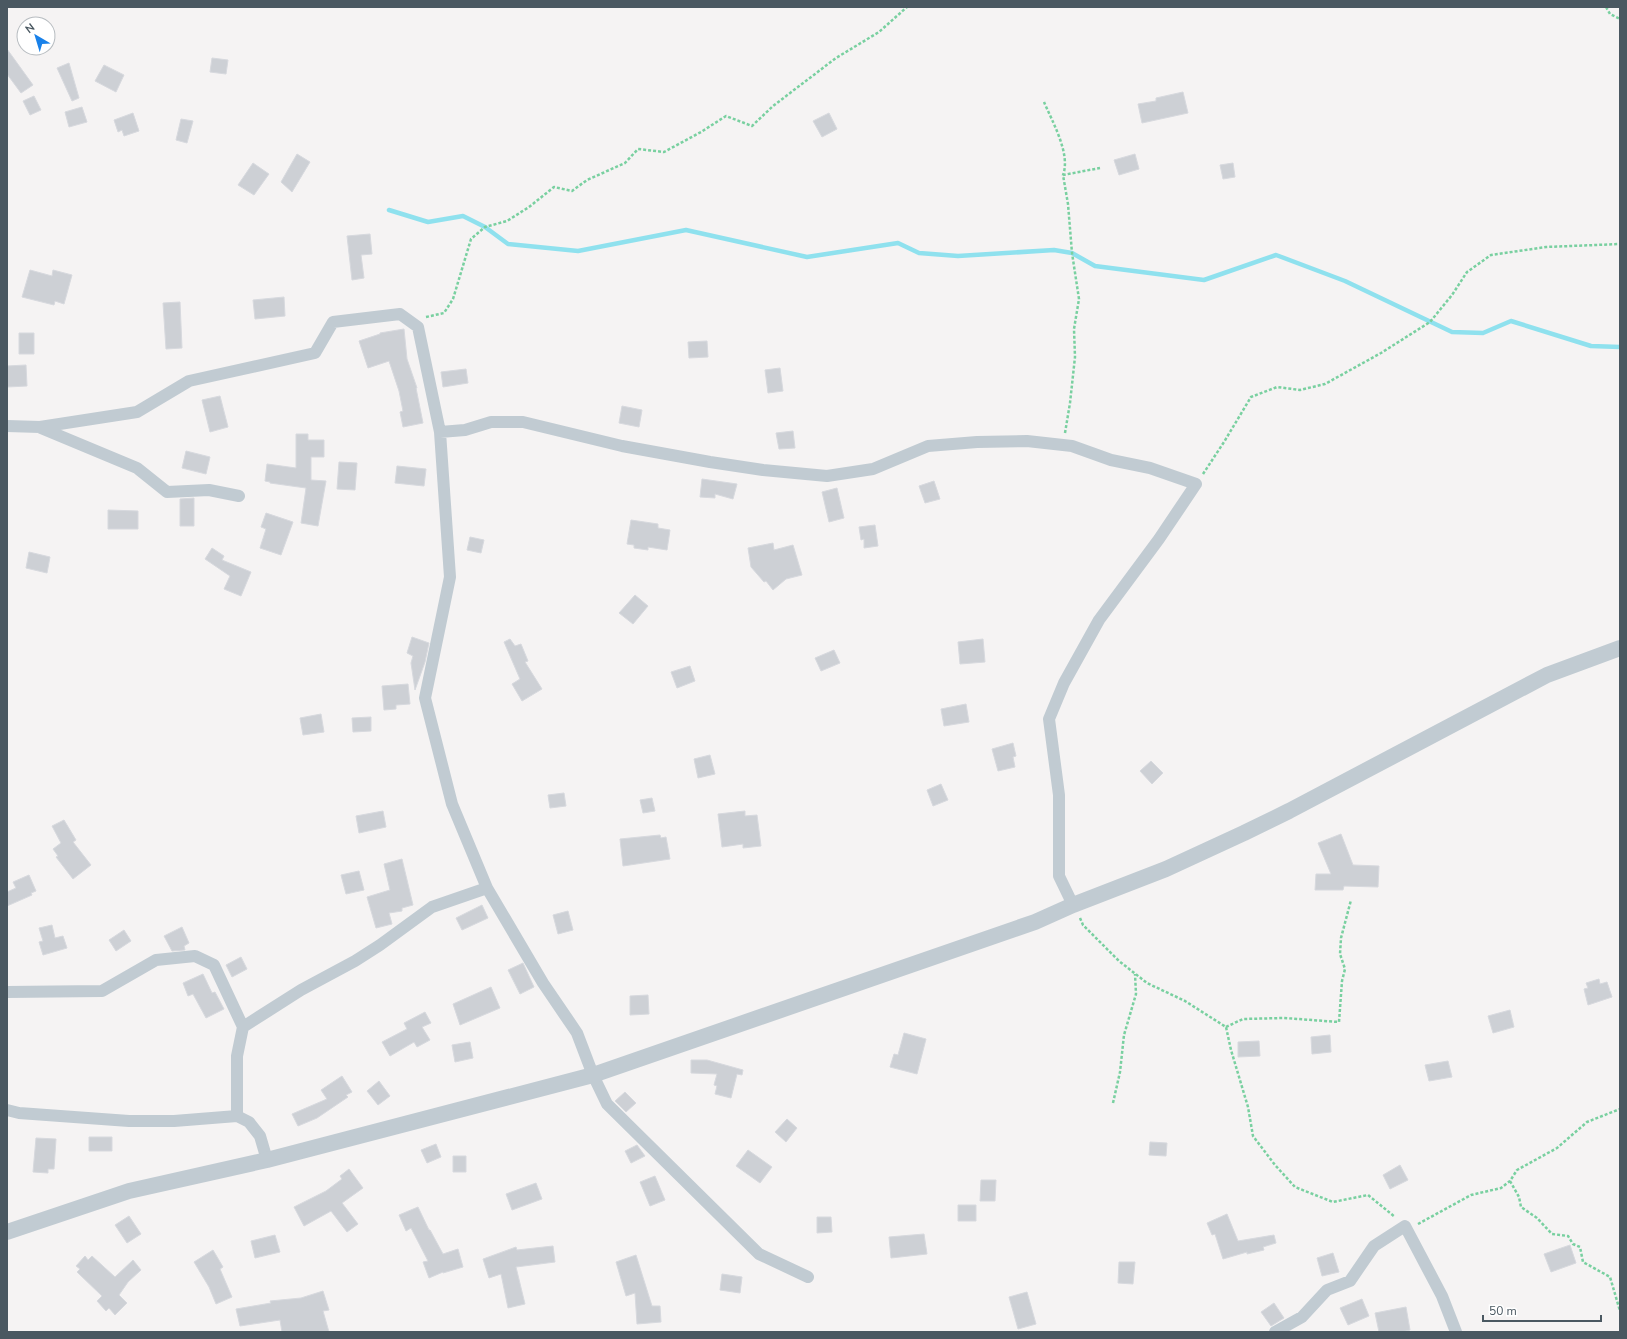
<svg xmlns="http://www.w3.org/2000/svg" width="1627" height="1339" viewBox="0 0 1627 1339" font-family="'Nunito Sans',sans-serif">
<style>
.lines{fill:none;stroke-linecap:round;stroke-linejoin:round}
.stream{stroke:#8fe1ee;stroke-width:4.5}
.building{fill:#cdd0d5;stroke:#d7d9de}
.path{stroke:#79d0a0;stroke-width:2.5;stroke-dasharray:3 2;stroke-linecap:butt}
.minor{stroke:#c1cbd2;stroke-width:12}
.tertiary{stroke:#c1cbd2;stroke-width:16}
</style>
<rect width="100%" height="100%" fill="#f5f3f3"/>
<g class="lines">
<path class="stream" d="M389,210L428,222L463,216L485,227L508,244L578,251L686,230L807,257L898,243L919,253L958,256L1054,250L1072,253L1095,266L1204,280L1276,255L1345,281L1452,332L1483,333L1511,321L1591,346L1620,347"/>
</g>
<path class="building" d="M7,49L33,85L21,93L7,74Z
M212,58L228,60L226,74L210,72Z
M69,63L79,98L72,101L57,68Z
M104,65L124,75L116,92L95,81Z
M1183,92L1188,113L1142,123L1138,104L1156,101V98Z
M34,96L41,110L30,115L23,101Z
M82,107L87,122L69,127L65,112Z
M133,113L139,131L124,136L122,130L118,132L114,120Z
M829,113L837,129L822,137L813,121Z
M181,119L193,121L187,143L176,140Z
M297,154L310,162L292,192L281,182Z
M1135,154L1139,169L1119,175L1114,160Z
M253,163L269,174L254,195L238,185Z
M1233,163L1235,177L1223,179L1220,165Z
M370,234L372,254L361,255L364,278L352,280L347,236Z
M30,270L52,276L53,270L72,275L64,304L55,301L54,305L22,297Z
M284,297L285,316L255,319L253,300Z
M180,302L182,348L166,349L163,303Z
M404,329L407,359L417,388H416L423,423L403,427L400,412L403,411L399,391L389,361L368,368L359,341L380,334V333Z
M19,333H34V354H19Z
M707,341L708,357L689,358L688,342Z
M26,365L27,386L7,387V366Z
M780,368L783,391L768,393L765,370Z
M466,369L468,383L443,387L441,372Z
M220,396L228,427L210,432L202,400Z
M622,406L642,410L639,427L619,423Z
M793,431L795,448L779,449L776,433Z
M296,434H308V440H324V457H311V480L326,481L318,526L301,523L306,488L270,483V482L265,481L267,464L296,468Z
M186,451L210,457L206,474L182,468Z
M339,462L357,463L355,490L337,489Z
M397,466L426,469L424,486L395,483Z
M702,479L737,484L733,499L715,494V498L700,497Z
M934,481L940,499L925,503L919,486Z
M837,488L844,518L829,522L822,492Z
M194,498V526H180V499Z
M108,510L138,511V529H108Z
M266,513L293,522L281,555L260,548L266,529L261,527Z
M631,520L658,524V528L670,530L667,550L648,547V550L634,548V545L627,544Z
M875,525L878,546L864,548V539L861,540L859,527Z
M470,537L484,540L481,553L467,550Z
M773,543L774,550L793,545L802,575L786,579L773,590L766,581L764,582L751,567L748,548Z
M212,548L224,556L222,560L251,572L241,596L224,589L230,576L205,559Z
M29,552L50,557L47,573L26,568Z
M635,595L648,606L633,624L619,613Z
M412,637L429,643L425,662L415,690L411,663L413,656L407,653Z
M510,639L515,646L521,644L528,661L525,662L542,689L522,701L512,684L520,679L504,642Z
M983,639L985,662L960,664L958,642Z
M834,650L840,663L821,671L815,658Z
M690,666L695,681L677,688L671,672Z
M408,684L410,704L396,705V709L384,710L382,686Z
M966,704L969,722L944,726L941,709Z
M321,714L324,732L303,735L300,718Z
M371,717V731L353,732L352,718Z
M1013,743L1016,756L1013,757L1015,767L998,771L992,749Z
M710,755L715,774L698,778L694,759Z
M1151,761L1163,773L1152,784L1140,771Z
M941,784L948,800L933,806L927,790Z
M564,793L566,806L550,808L548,795Z
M652,798L655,811L643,813L640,800Z
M383,811L386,827L359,833L356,816Z
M745,811V816L757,815L761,846L743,848V844L722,847L718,814Z
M64,820L76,840L73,842L91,865L73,879L56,857L58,856L53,849L61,843L52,826Z
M1341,834L1353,865L1379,866L1378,887L1344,886L1343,890H1315L1316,874H1331L1318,843Z
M660,835L661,838L666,837L670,859L623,866L620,839Z
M402,859L413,905L402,908V911L389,913L392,924L376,928L367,897L390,890L384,864Z
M359,871L364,890L346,894L341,875Z
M29,875L36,891L31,893L32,895L7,906V892L16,888L13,882Z
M482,905L488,918L462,930L456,918Z
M568,911L573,930L558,934L553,915Z
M52,925L55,938L63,936L67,948L43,955L39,942L43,941L39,928Z
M182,927L189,943L184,946L185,950L172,951L164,936Z
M124,930L131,941L116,951L109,940Z
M241,957L247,969L232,977L226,965Z
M523,963L534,987L520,994L508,970Z
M203,974L212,993L215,992L224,1009L206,1018L193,994L188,996L183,983Z
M1599,979L1600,984L1607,982L1612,997L1588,1005L1584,989L1588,988L1586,983Z
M491,987L500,1008L460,1025L453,1004Z
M648,995L649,1014L630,1015V996Z
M1510,1010L1514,1027L1493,1033L1488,1016Z
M425,1012L431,1023L422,1027L430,1040L417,1047L414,1042L390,1056L382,1042L407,1029L404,1023Z
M904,1033L926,1039L917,1074L890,1067L894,1054L898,1055Z
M1330,1035L1331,1052L1312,1054L1311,1037Z
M1259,1041L1260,1056L1238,1057V1042Z
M470,1042L473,1058L455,1062L452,1045Z
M691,1060H707L743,1070L742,1075L737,1074L731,1098L715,1094L717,1086L714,1085L717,1074L691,1073Z
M1448,1061L1452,1077L1429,1081L1425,1065Z
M342,1076L352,1092L346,1095L348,1097L317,1118L298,1126L292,1114L327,1099L321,1090Z
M379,1081L390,1096L378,1105L367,1091Z
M625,1092L636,1103L626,1112L615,1101Z
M787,1119L797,1128L786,1142L775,1132Z
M89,1137H112V1151H89Z
M36,1138L56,1139L54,1169H48V1173L33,1172Z
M1150,1142L1167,1143L1166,1156L1149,1155Z
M436,1144L441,1157L427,1163L421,1150Z
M637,1145L645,1156L631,1163L625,1151Z
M748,1150L772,1167L760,1183L736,1166Z
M453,1156H466V1172H453Z
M1400,1165L1408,1180L1390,1189L1383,1175Z
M349,1169L363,1188L342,1203L358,1224L347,1232L331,1211L304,1226L294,1207L326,1191L342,1179L340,1176Z
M655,1176L665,1200L650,1206L640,1182Z
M981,1180H996L995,1201H980Z
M536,1183L542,1199L512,1210L506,1194Z
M958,1205H976V1221H958Z
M418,1207L429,1230H430L443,1254L458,1249L463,1267L443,1273V1272L429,1278L423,1262L428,1261L411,1228L406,1231L399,1215Z
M1227,1214L1238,1241L1274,1235L1276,1243L1263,1247L1264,1250L1247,1254V1252L1223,1259L1215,1234L1212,1235L1207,1223Z
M129,1216L141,1234L127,1243L115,1225Z
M817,1217H831L832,1232L817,1233Z
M924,1234L927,1254L891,1258L889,1237Z
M275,1235L280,1252L255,1258L251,1241Z
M1570,1245L1576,1263L1551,1272L1544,1254Z
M553,1246L555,1262L516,1267L525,1304L508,1308L501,1274L489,1278L483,1259L516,1247L517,1250Z
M213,1250L223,1267L220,1269L232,1297L216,1304L209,1287L194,1262Z
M1333,1253L1339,1272L1322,1276L1317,1258Z
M636,1255L652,1306H660L661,1322L637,1324L635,1293L626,1296L616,1262Z
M85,1256L88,1260L92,1256L115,1277L133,1260L141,1270L128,1282L119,1295L127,1303L115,1315L109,1308L106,1311L97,1301L102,1296L77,1272L80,1269L76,1266Z
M1119,1262H1135L1133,1284L1118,1283Z
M722,1274L742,1277L740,1293L720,1290Z
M323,1291L329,1310L323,1311L329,1332H282L280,1320L240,1326L236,1309L271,1303L270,1301L301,1298Z
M1027,1292L1036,1324L1018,1329L1009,1297Z
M1362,1299L1369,1316L1348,1325L1340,1308Z
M1274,1303L1284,1318L1271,1326L1261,1312Z
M1406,1307L1410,1330L1402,1332H1379L1375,1313Z"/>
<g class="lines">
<path class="path" d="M1606,7L1610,14L1620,19
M1044,102C1052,121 1071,154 1063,175
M426,317L444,313L453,299L471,239L485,227L507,221L529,207L554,187L572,191L587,180L625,163L638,149L664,152L701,132L726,116L752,126L773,106L836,58L879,32L907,7
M1065,433L1070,403L1075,357L1074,329L1079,299L1072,253L1068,204L1063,175L1100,168
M1203,474L1224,442L1251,397L1277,387L1300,390L1325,384L1381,353L1430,322L1452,295L1467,272L1491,255L1546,247L1620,244
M1080,918L1083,925L1119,961L1147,983L1185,1001L1226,1027L1231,1050L1248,1107L1253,1136L1275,1165L1295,1187L1333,1202L1368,1195L1395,1217
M1226,1027L1243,1019L1284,1018L1339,1022L1342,981L1345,969L1340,954L1341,938L1351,900
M1113,1103L1120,1072L1124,1035L1136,994L1135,974
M1510,1181L1519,1197L1521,1207L1537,1218L1552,1234L1568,1236L1573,1244L1580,1247L1583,1262L1610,1277L1620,1311
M1418,1224L1471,1195L1501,1188L1510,1181L1517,1170L1557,1148L1587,1122L1620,1109"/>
<path class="minor" d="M7,426L40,427L137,412L189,381L315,353L333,322L400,314L418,327L440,432L450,577L425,698L452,804L487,888
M41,428L137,468L167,492L209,490L239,496
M440,432L465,430L491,422H523L622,446L710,462L763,470L827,476L873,469L928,446L977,442L1027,441L1072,446L1111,460L1150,468L1196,484L1159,539L1099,620L1064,683L1049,719L1059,795V876L1073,905
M7,992L102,991L156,960L195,956L214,965L243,1027
M7,1110L19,1113L129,1121H174L237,1116L249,1122L260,1136L267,1160
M237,1116V1056L243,1027L301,990L355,961L380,945L432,907L487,888L543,983L577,1033L593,1075L607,1104L759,1254L808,1277
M1275,1332L1302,1317L1327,1290L1350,1281L1374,1246L1405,1226L1442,1296L1456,1332"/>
<path class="tertiary" d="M7,1232L129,1191L267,1160L593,1075L1035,922L1073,905L1166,869L1244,833L1289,811L1547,675L1620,648"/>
</g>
<rect width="1627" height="1339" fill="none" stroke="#4a5861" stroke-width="16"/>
<g transform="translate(36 36) rotate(322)"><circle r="19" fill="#ffffff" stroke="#b7bcc0"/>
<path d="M0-3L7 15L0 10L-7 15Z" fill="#1981e9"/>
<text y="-6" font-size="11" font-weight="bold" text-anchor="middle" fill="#4a5861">N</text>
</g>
<path d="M1483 1315v6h118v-6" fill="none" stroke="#4a5861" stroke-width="2"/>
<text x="1489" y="1315" font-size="12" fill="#4a5861" stroke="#ffffff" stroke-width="3" paint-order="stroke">50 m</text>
</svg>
